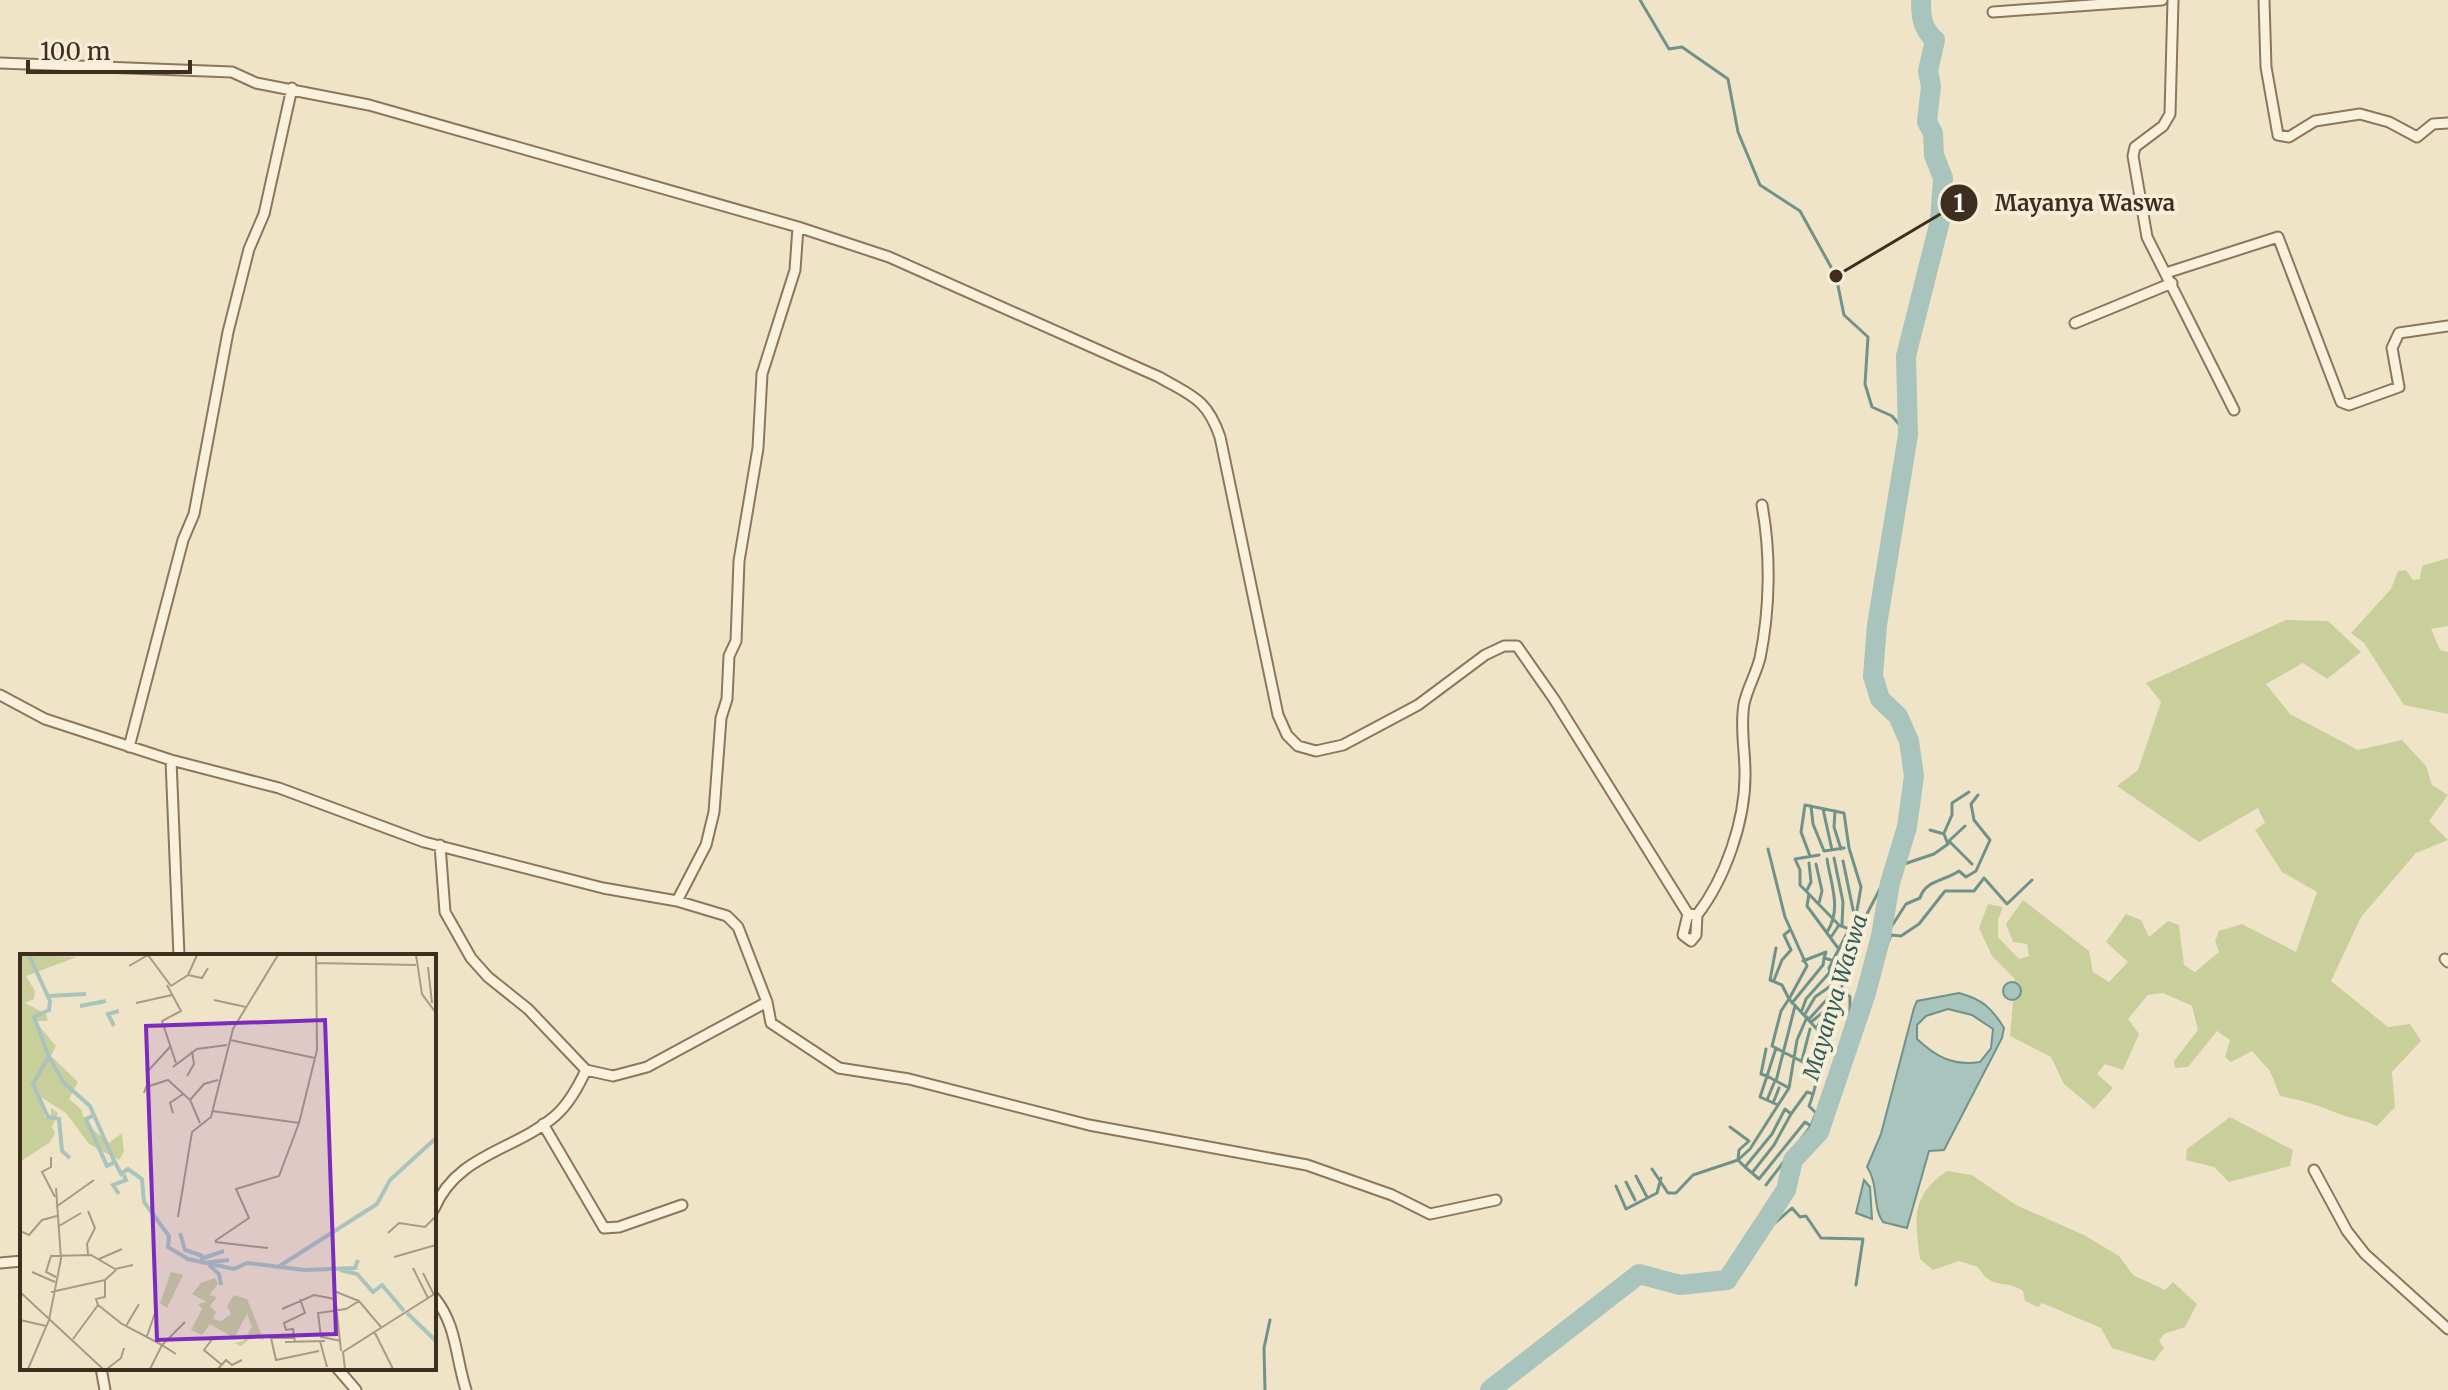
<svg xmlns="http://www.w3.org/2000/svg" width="2448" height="1390" viewBox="0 0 2448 1390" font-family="Merriweather,serif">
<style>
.green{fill:#c9cf9b}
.water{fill:#a9c4bc;stroke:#6f938a;stroke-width:2;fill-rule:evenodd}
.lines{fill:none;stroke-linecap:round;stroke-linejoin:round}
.stream{stroke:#6f938a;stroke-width:3}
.river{stroke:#a9c4bc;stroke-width:20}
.street-casing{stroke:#8d765c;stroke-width:13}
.street{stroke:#faf1dc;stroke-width:9}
.labels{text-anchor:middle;stroke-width:8;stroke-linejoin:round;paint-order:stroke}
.water-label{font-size:22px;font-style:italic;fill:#2f5d5a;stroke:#f7eed8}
.inset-river{fill:none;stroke:#a9c4bc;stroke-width:4}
.inset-road{fill:none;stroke:#a89b85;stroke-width:2}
.view{fill:#7b2cbf;fill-opacity:0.15;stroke:#7b2cbf;stroke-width:4}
.inset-edge{fill:none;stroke:#3d2e20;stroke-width:4}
.leader{fill:none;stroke:#3d2e20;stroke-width:3}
.callout-dot{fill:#3d2e20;stroke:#f7eed8;stroke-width:3}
.mark-label{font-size:24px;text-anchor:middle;font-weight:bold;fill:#fff}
.callout-label{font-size:22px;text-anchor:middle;font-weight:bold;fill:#3d2e20;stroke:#f7eed8;stroke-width:8;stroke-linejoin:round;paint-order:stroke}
</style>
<rect width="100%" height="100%" fill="#f0e4c8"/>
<path class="green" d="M2448,558V626L2431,629L2440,650L2448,652V714L2404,705L2364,643L2351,633L2391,589L2398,571L2406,570L2413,580L2420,579L2422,566Z
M2286,620L2328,621L2361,652L2327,679L2303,663L2266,684L2290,714L2358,750L2402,740L2426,766L2432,785L2448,795L2429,821L2448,840L2416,853L2361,917L2331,981L2388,1027L2410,1024L2421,1041L2392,1072L2395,1107L2377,1126C2362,1119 2348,1118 2334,1112C2315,1104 2301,1100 2280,1096L2270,1071L2252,1051L2231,1062L2225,1057L2230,1040L2217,1031L2188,1067L2175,1068L2174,1061L2198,1030L2192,1006L2163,993L2148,995L2128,1019L2139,1034L2123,1070L2105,1064L2097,1074L2113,1088L2094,1109L2064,1084L2051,1057L2010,1036L2015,979L1992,956L1979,928L1988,904L2003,907L1998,920V937L2019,959L2029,956L2027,944L2013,942L2006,924L2023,900L2089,951L2093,972L2109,982L2128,962L2106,942L2126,914L2141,920L2149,937L2168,921L2179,925L2184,965L2195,972L2219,952L2215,941L2219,931L2242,924L2296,952L2317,892L2282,872L2255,830L2265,823L2258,808L2199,842L2117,786L2138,770L2161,702L2146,683Z
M2230,1117L2293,1150L2290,1166L2229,1182L2214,1167L2186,1160L2187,1149Z
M1947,1171L1972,1175L2016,1205L2084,1235L2119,1256L2133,1275L2165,1290L2173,1282L2197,1304L2185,1327L2164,1334L2159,1341L2164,1348L2154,1361L2112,1348L2101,1328L2042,1303L2038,1307L2025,1301L2023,1291C2005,1278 1993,1292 1978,1267L1959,1261L1933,1270L1920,1259C1915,1219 1910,1196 1947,1171Z"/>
<path class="water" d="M2003 991a9 9 0 1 1 18 0a9 9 0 1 1-18 0Z
M1959,993C1982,999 1992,1008 2004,1028L2002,1038L1944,1150L1929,1151L1907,1228L1883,1222C1872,1207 1879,1184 1867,1167L1881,1134L1914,1008L1917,1001ZM1948,1009L1972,1015L1993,1029L1991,1048L1980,1062C1953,1066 1936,1057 1917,1039V1025L1926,1016Z
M1864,1180L1870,1187L1872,1219L1856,1213Z"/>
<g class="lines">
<path class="stream" d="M1640,0L1669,49L1682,47L1728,79L1738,132L1760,185L1800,211L1836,276L1844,315L1868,337L1865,384L1872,407L1892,416L1908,435
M1811,806L1813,824L1824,851L1844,848
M1823,809L1832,850
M1835,811L1834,827L1841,849
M1944,833L1952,815V803L1969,792
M1950,840L1965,826
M1949,841L1972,864
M1768,849L1785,917L1807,966L1789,999L1828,1041
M1819,855L1795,859L1800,870V885L1839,925L1849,929
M1810,856L1801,832L1805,805L1844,813L1849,848L1861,887L1856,916L1829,968L1833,992L1843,1014L1857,1019
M1834,858L1843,902L1842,925
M1843,861L1855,919
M1816,864L1822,891L1819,903
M1895,867L1934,854L1948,844L1944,834L1930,830
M1807,890L1811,882L1809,863
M1809,894L1807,906L1838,948
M1827,932C1842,909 1831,885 1827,859
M1857,933L1883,883H1890
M1881,936L1886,935L1906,904L1920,898C1925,880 1945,881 1959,871L1966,877L1976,871L1990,840L1974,820L1971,804L1978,795
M1831,937L1839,925
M1776,948L1770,980L1782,985L1789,999L1781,1011L1772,1046L1820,1071
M1803,961L1826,952L1824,958L1831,960
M1878,968L1891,935L1901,936L1919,924L1945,891H1974L1984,878L2007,904L2032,880
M1774,980L1782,960L1791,950L1784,935L1790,930
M1792,1003L1823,965L1824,958
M1802,1010L1806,999L1830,972
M1805,1014L1815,997L1832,985
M1850,1017V997L1842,988L1843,960L1853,938
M1810,1018L1829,997
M1811,1022L1832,1005
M1817,1027L1822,1019L1835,1013
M1766,1049L1761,1074L1767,1076L1776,1048
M1802,1060L1810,1029
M1812,1065L1821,1034
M1776,1081L1795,1006
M1767,1100L1774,1083
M1773,1103L1779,1088
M1778,1105L1760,1097L1767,1076L1789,1088
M1730,1127L1749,1141L1739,1150L1738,1160L1745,1167L1772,1134L1785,1109L1791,1114L1807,1092L1813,1094
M1745,1167L1752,1173L1774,1145L1791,1114
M1652,1169L1668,1193H1676L1693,1175L1738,1160L1750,1149L1789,1088L1797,1040L1807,1017
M1752,1173L1759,1179L1805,1122L1811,1126L1816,1113L1809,1106C1821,1077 1821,1037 1843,1014
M1636,1176L1647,1197
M1626,1182L1635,1200
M1766,1185L1811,1126
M1616,1186L1626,1209L1657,1193L1661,1178
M1766,1224L1775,1223L1792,1208L1800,1217L1806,1216L1821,1238L1863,1239L1856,1285
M1265,1390L1264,1348L1270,1320"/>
<path class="river" d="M1490,1390L1639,1274L1680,1285L1727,1280L1786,1190L1793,1160L1819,1132L1866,993L1881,936L1890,883L1907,827L1914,776L1909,741L1898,716L1880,699L1873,676L1877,625L1908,435L1906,356L1940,221L1943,178L1934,155L1933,133L1927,122L1931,86L1928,71L1935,40C1922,29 1921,16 1921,0"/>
<defs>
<path id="street" d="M2173,0L2170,114L2163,126L2135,147L2133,156L2147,237L2234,410
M2264,0L2266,67L2278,135L2289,137L2315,121L2360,114L2389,122L2417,137L2433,124L2448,123
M1993,12L2162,0
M0,63L232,72L256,83L369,105L798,227L795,270L762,374L758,448L739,561L736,641L729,656L727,699L721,718L714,812L706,845L677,901
M798,227L889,257L1159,377C1192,396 1207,399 1220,437L1278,715L1287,735L1298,746L1316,751L1343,745L1418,705L1485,655L1504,646H1517L1554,699L1688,914
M2166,273L2278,237L2341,402L2349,405L2399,387L2392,348L2399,333L2448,326
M2075,323L2172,283
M0,695L45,719L171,760L279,788L424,842L603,888L677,901L727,916L738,927L767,1002L771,1023L839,1068L909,1079L1089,1125L1307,1165L1392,1195L1430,1214L1496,1200
M129,747L183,540L194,514L228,332L249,249L264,214L292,88
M171,760L179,956
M440,845L445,912L471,958L488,977L528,1009L586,1070L613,1076L647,1067L767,1002
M1688,914L1697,915L1696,935L1691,941L1683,935Z
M1697,915C1725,879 1746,820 1745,772C1745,750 1740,727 1744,704C1747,689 1756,674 1760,658C1770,609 1771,554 1762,505
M2445,959L2448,962
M543,1124L604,1228L619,1227L682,1205
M2314,1170L2347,1231L2365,1254L2448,1329
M434,1209C457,1154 514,1151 555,1116C569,1104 578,1087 586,1070
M0,1263L22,1261
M434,1297C457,1325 455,1355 466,1390
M101,1368L105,1390
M337,1368L356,1390"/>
</defs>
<use href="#street" class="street-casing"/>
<use href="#street" class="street"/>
</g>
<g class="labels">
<g class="water-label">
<text transform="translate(1835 997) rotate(-73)" y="8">Mayanya Waswa</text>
</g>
</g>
<g transform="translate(20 954)">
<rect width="416" height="416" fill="#f0e4c8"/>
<path d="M0,1L57,3L6,22L15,37L14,45L5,49L26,60L28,67H15L36,92L31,102L58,128L49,145L61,155L66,170L89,189L102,179L104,198L99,206L69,190L46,159L21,143L25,164H31V154L38,159L32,173L35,179L30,188L0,208ZM151,318L163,321L147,354L140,349ZM195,324L198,330L189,341L197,343L190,352L196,358L193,365L201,367L211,360L207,352L214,341L227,345L244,387L235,381L221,392L214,389L223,387L232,373L227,360L214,384L190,370L182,381L171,376L182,355L178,350L187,348L172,340L181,329Z" fill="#c9cf9b"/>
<path class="inset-river" d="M9,1L30,47L29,56L14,63L29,103L44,129L70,152L74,161L66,165L87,212L95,208L101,220L108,215L122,225L124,248L149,282L148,293L168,305L214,315L227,309L285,316L335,314L338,306M28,42L66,40M60,52L86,47M94,72L88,60L99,57M29,102L13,130L28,163L39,165L42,197L50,204M74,161L94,207M99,240L93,231L106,226L104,221M160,279L165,296L183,302M180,305L204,297M182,309L209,306M189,311L199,320L201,331M258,313L357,250L370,226L416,184M320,316L337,320L353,338L362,331L384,357M387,359L416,387"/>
<path class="inset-road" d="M396,1L402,40L416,59M296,9L396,11M109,12L128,1L151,32M408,13L412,49M168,21L182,24L188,14M147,31L161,57L142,67L156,109M151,32L168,21L177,1M194,46L226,53M116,49L152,41M210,86L295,104M153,113L177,95L207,91M127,118L150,93M167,122L174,110L172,97M124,139L126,133L148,126L170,146M192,157L279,169L297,96L296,1M153,159L150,149L163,140M180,169L170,146L184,130L198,126M31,203V213L22,218L35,243M36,253L74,226M68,257L75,274L67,290L68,300M158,263L172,178L191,163L213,75L258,1M39,272L61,259M0,277L9,281L22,266L37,262M368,279L379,269L405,273L416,262M195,287L229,264L216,235L259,222L279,169M195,288L248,294M374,303L416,291M79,305L102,295M393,314L408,344M12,318L35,328M403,319L414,341M313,322L321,397M36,323L26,318L31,302L71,301L95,315L113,311M85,326V343L76,345L78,351L102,370L142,391L130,415M314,337L339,347M0,338L83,415M31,338L85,326L96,316M262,355L294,341L315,345M0,366L26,372M106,372L119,350M354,377L373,415M127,382L135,359M193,384L184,396L202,411M274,384H251L256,406L299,397M53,385L78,351M300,387L307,413M321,387L301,383L298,359L326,355L339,347L361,373M265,388L305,387M275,388L273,375L266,376L264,369L285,359L280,345M156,400L142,391L165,368M8,415L29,366L41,305L36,234M87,415L101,404L104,394M198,415L206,406L212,411L222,406M325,415L323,398L416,339"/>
<path class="view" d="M305,66L316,380L137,386L126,72Z"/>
<rect width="416" height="416" class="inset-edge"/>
</g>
<path class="leader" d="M1836 276L1959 203"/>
<g class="callout-dot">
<circle cx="1836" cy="276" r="8"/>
<circle cx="1959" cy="203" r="20"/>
</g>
<g class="mark-label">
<text x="1959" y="212">1</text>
</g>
<g class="callout-label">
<text x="2085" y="211">Mayanya Waswa</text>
</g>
<path d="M28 60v12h162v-12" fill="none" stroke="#3d2e20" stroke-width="4"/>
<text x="40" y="60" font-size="24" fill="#3d2e20" stroke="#f7eed8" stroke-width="6" paint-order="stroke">100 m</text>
</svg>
